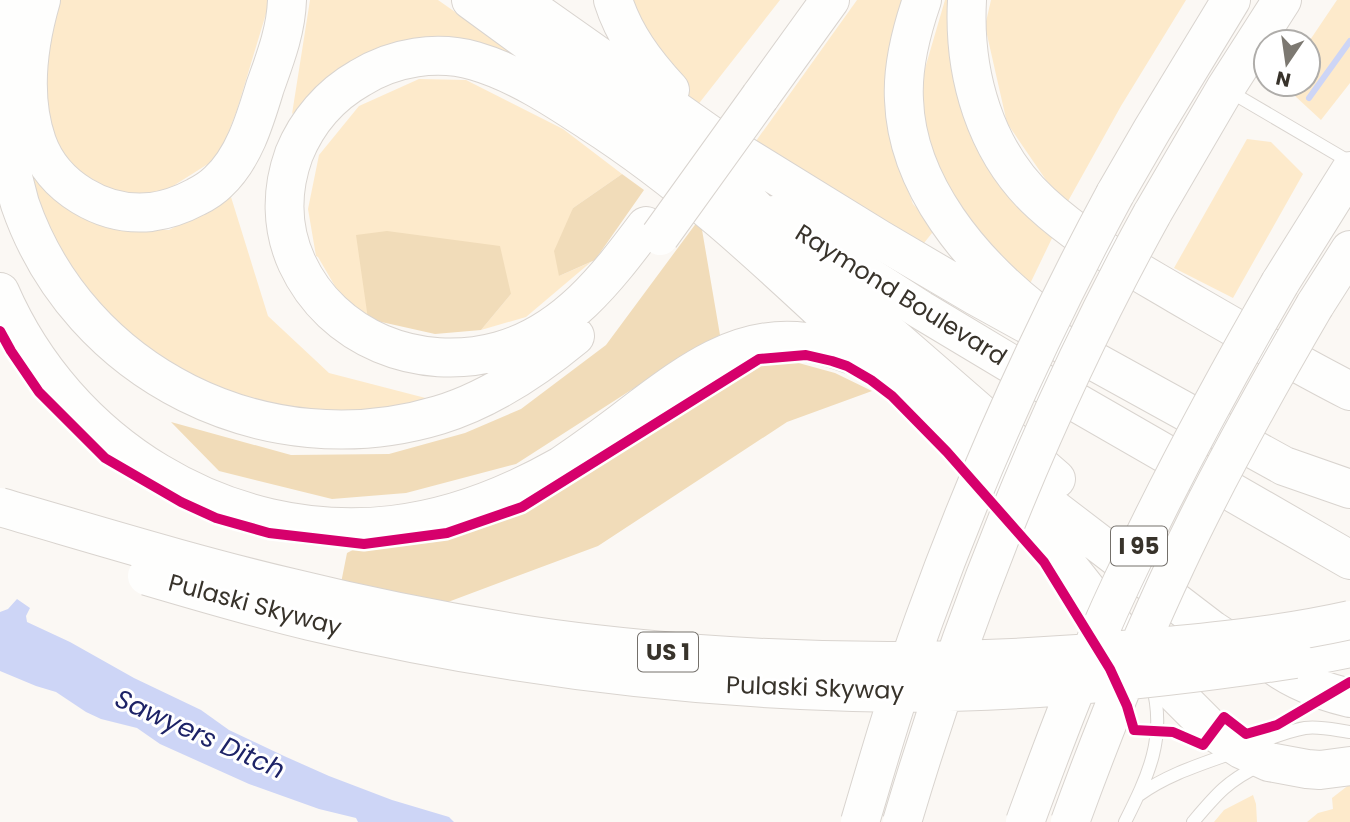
<svg xmlns="http://www.w3.org/2000/svg" width="1350" height="822" viewBox="0 0 1350 822" font-family="Poppins,sans-serif">
<style>
.green{fill:#fdeacb}
.forest{fill:#f1dcb9}
.water{fill:#cdd5f6}
.lines{fill:none;stroke-linecap:round;stroke-linejoin:round}
.stream{stroke:#cdd5f6;stroke-width:6}
.lane-casing{stroke:#d9d4cf;stroke-width:14}
.primary-casing{stroke:#d9d4cf;stroke-width:40}
.highway-casing{stroke:#d9d4cf;stroke-width:40}
.lane{stroke:#fefefd;stroke-width:12}
.primary{stroke:#fefefd;stroke-width:38}
.highway{stroke:#fefefd;stroke-width:38}
.highway-bridge-casing{stroke:#d9d4cf;stroke-width:40;stroke-linecap:butt}
.highway-bridge{stroke:#fefefd;stroke-width:38}
.cycleway-casing{stroke:#fff;stroke-width:15}
.cycleway{stroke:#d6006c;stroke-width:10}
.labels{text-anchor:middle;stroke-width:6;stroke-linejoin:round;paint-order:stroke}
.shield{fill:#fff;stroke:#74706b;stroke-width:2}
.shield-label{font-size:23px;font-weight:bold;fill:#38332b}
.street-label{font-size:24px;fill:#38332b;stroke:#fff}
.water-label{font-size:26px;font-style:italic;fill:#1d2367;stroke:#fff}
</style>
<rect width="100%" height="100%" fill="#fbf8f4"/>
<path class="green" d="M58,0H267L268,7L237,110L219,157L162,193H117L73,168L47,130L38,88Z
M310,0H438L539,71L355,67L292,114Z
M628,0H780L693,111Z
M857,0H909L898,164L913,204L936,228L924,243L751,148Z
M945,0H948L1055,232L1028,288L985,247L948,191L923,138L921,82Z
M991,0H1186L1121,106L1067,203L1046,180L1007,123L985,26Z
M1337,0H1350V83L1321,120L1282,84H1308V43Z
M419,79L466,80L563,129L622,174L573,208L559,276L591,262L526,317L481,330L511,294L368,319L339,293L318,257L316,256L308,209L319,155L359,106Z
M1247,139L1271,142L1303,174L1233,298L1174,268Z
M29,172L57,201L114,226L169,230L231,197L268,316L329,373L441,402L358,416H280L192,383L97,315L40,227Z
M1350,784V822H1307L1318,813L1333,809L1332,798Z
M1253,795L1256,804L1257,822H1214L1224,810Z"/>
<path class="forest" d="M622,174L644,190L595,260L559,276L554,251L573,208Z
M700,218L720,335L698,347L516,464L406,493L332,499L219,471L171,422L291,455L389,454L465,433L521,409L606,345Z
M387,231L500,246L511,294L481,330L435,334L368,319L356,235Z
M759,359L795,362L835,373L872,391L787,422L598,546L448,602L341,583L347,553L364,544L522,507Z"/>
<path class="water" d="M17,599L30,608L26,616L27,622L70,642L134,678L201,710L229,730L284,756L329,776L392,800L449,817L454,822H358L356,818L319,809L249,784L160,744L137,728L101,719L86,712L56,692L36,686L0,671V612L8,609Z"/>
<g class="lines">
<path class="stream" d="M1309,98L1350,41"/>
<defs>
<path id="lane" d="M1229,91L1350,162
M1252,745C1269,739 1287,731 1305,728C1320,726 1335,730 1350,732
M1139,795C1168,774 1202,764 1235,752
M1125,822C1148,776 1167,737 1152,684
M1193,822C1215,796 1228,780 1259,766"/>
<path id="primary" d="M773,215L921,310L1046,385L1350,560"/>
<path id="highway" d="M11,0C0,70 0,136 20,204C79,375 267,467 439,415C489,400 535,369 575,336
M41,0C28,45 21,96 37,142C53,187 103,217 151,212C166,210 183,204 196,197C204,193 212,188 218,182C244,158 255,120 265,87C275,59 286,31 287,0
M471,0L655,134L744,197L817,271L1056,479
M519,0L712,136L879,239L976,296L1284,466L1350,489
M613,0C624,35 645,63 670,90
M922,0C911,32 902,66 904,100C907,186 972,262 1037,313
M967,0C963,74 985,152 1041,203C1082,241 1131,267 1178,295C1235,328 1291,361 1350,391
M760,97L830,0
M1115,194L1152,130L1231,0
M1152,214L1225,89L1282,0
M646,226C607,278 565,333 499,351C419,373 332,339 297,263C281,228 281,190 294,154C307,122 330,95 360,78C394,57 437,50 475,61C516,73 554,98 589,121C722,206 829,323 947,426C977,453 1011,476 1042,500C1099,543 1155,587 1212,630L1247,653
M1280,283L1350,171
M0,292C66,444 225,544 392,525C453,518 508,496 561,466C589,447 616,427 643,406C689,372 736,337 796,341C821,343 845,352 868,361
M1315,305L1350,250
M1007,494L1050,543L1143,661L1213,731L1241,749L1269,762L1307,769L1320,770L1350,766
M1252,649C1283,675 1311,689 1350,698
M1295,659L1350,648"/>
</defs>
<use href="#lane" class="lane-casing"/>
<use href="#primary" class="primary-casing"/>
<use href="#highway" class="highway-casing"/>
<use href="#lane" class="lane"/>
<use href="#primary" class="primary"/>
<use href="#highway" class="highway"/>
<defs>
<path id="highway-bridge" d="M660,236L760,97
M0,507C97,535 194,565 292,588C365,606 440,621 514,633C575,643 637,649 699,654C848,665 997,663 1146,648C1214,642 1283,635 1350,620
M147,576C201,592 255,608 310,621C488,663 670,687 853,692C1001,696 1149,681 1295,659
M860,822C880,754 900,686 924,620C977,473 1041,331 1115,194
M902,822C965,610 1045,408 1152,214
M1025,822C1055,740 1086,658 1123,580C1171,478 1224,380 1280,283
M1070,822C1102,734 1137,647 1177,562C1218,474 1266,389 1315,305"/>
</defs>
<use href="#highway-bridge" class="highway-bridge-casing"/>
<use href="#highway-bridge" class="highway-bridge"/>
<defs>
<path id="cycleway" d="M0,331L11,351L39,392L105,458L181,502L216,518L269,533L364,544L447,533L522,507L759,359L806,355L832,361L847,366L871,380L892,396L947,452L1044,562L1110,669L1127,706L1134,730L1173,732L1203,745L1224,717L1246,734L1277,725L1350,682"/>
</defs>
<use href="#cycleway" class="cycleway-casing"/>
<use href="#cycleway" class="cycleway"/>
</g>
<g class="labels">
<g class="shield">
<rect x="1111" y="526.5" width="56" height="39" rx="5"/>
<rect x="638" y="632.5" width="60" height="39" rx="5"/>
</g>
<g class="shield-label">
<text x="1139" y="554">I 95</text>
<text x="668" y="660">US 1</text>
</g>
<g class="street-label">
<text transform="translate(901 295) rotate(32)" y="8">Raymond Boulevard</text>
<text transform="translate(255 605) rotate(15)" y="8">Pulaski Skyway</text>
<text transform="translate(815 688) rotate(2)" y="8">Pulaski Skyway</text>
</g>
<g class="water-label">
<text transform="translate(200 734) rotate(24)" y="9">Sawyers Ditch</text>
</g>
</g>
<g transform="translate(1287 63) rotate(193)"><circle r="33" fill="#ffffff" stroke="#afadaa" stroke-width="2"/>
<path d="M0-5L12 26L0 18L-12 26Z" fill="#7c7871"/>
<text y="-10" font-size="19" font-weight="bold" text-anchor="middle" fill="#38332b">N</text>
</g>
</svg>
